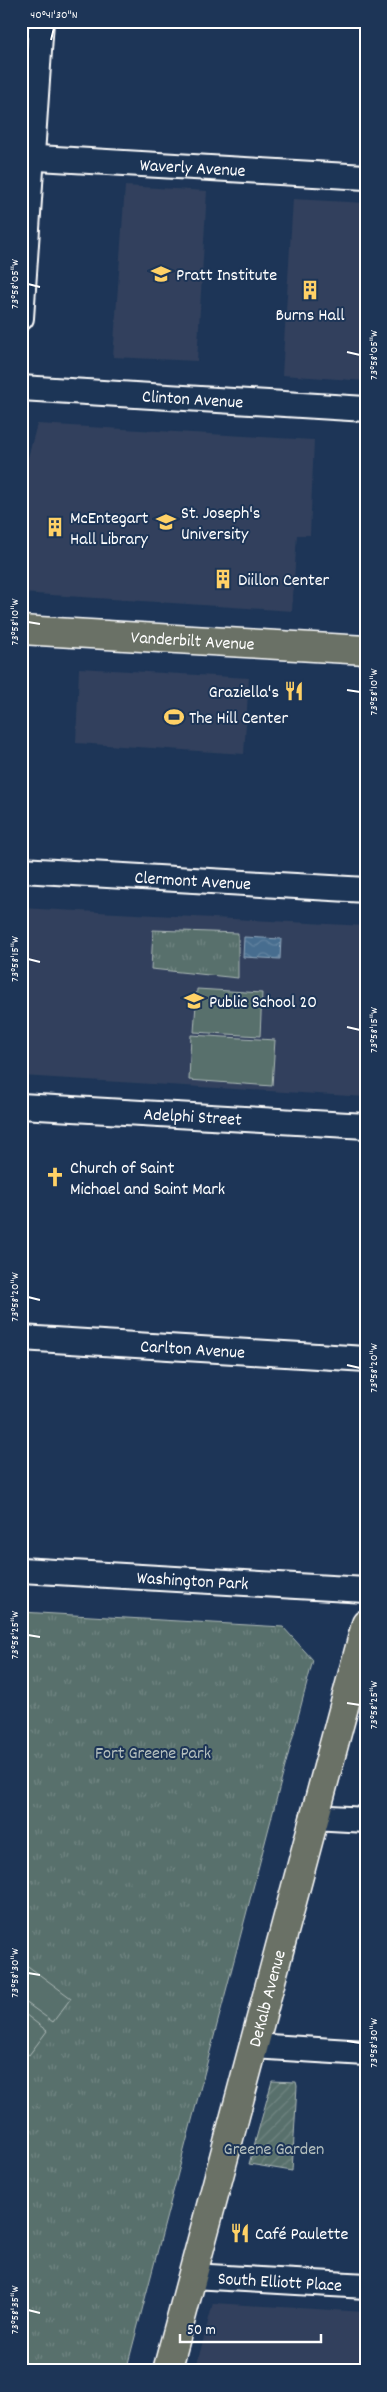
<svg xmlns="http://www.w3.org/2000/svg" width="387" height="2392" viewBox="0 0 387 2392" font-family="Dekko,sans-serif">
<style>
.built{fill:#31415d}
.grass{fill:url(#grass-tufts);stroke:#acb8b6}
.garden{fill:url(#garden-furrows);stroke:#acb8b6}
.pitch{fill:#58706c;stroke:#acb8b6}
.water{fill:url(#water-waves);stroke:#91a7bc}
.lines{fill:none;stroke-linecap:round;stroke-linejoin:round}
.minor-casing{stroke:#fff;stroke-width:28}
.major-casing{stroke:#fff;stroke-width:31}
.minor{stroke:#1d3557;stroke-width:24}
.major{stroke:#6a7166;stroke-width:28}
.ticks{fill:none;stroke:#fff;stroke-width:2}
.labels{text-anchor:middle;stroke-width:4;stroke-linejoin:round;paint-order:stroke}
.street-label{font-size:18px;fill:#fff;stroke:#1d3557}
.poi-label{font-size:18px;fill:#fff;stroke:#1d3557;text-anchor:start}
.park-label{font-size:18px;fill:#b4bfbd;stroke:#1d3557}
.neatline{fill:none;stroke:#fff;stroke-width:2}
.ticks-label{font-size:12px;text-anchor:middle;fill:#fff}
</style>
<defs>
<pattern id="grass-tufts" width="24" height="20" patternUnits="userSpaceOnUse" patternTransform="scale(1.25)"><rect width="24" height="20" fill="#58706c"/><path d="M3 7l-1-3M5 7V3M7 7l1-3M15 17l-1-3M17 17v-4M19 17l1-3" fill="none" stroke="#718582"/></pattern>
<pattern id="garden-furrows" width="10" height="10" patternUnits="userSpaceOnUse" patternTransform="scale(1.25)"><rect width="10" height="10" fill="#58706c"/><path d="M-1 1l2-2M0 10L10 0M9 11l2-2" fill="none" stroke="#718582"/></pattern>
<pattern id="water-waves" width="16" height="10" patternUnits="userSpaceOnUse" patternTransform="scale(1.25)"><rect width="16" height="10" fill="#476d8f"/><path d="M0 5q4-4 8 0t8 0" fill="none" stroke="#6383a0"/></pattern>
</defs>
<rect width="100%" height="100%" fill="#1d3557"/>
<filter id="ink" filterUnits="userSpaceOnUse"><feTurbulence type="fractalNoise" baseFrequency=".02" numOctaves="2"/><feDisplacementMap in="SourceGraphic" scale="10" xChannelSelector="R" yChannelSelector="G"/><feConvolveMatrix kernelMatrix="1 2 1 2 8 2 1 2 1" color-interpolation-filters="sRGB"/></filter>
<g filter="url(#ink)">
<path class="built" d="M125,186L207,191L197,361L113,357Z
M293,199L366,203V381L282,375Z
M37,424L314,440L310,535H297L292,611L21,593V483Z
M79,668L249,678L244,754L76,743Z
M21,908L366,926V1097L21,1076Z
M213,2303L366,2312V2371H195Z"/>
<path class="grass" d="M153,930L238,933V978L151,969Z
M21,1612L283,1627L313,1660L126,2371H21Z"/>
<path class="garden" d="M272,2081L296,2082L297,2086L292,2171L249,2164Z"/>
<path class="pitch" d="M197,989L262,993L260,1036L194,1032Z
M191,1035L275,1040L272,1086L189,1080Z
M21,1961L71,1998L53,2022L21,1999Z
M21,2011L47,2031L29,2055L21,2049Z"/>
<path class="water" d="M244,937L281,939L280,959L243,957Z"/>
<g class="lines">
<defs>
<g id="minor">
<path id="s1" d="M21,157L366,177"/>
<path d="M21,318L41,21"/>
<path id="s2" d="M21,388L366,409"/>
<path id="s3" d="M21,870L366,890"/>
<path id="s4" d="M21,1106L366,1126"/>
<path id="s5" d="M21,1338L366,1359"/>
<path id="s6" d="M21,1570L366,1590"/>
<path d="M313,1817L366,1820"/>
<path d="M253,2046L366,2053"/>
<path id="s7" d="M192,2276L366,2286"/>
</g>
<g id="major">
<path id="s8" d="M21,630L366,650"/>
<path id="s9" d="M167,2371L366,1624"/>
</g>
</defs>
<use href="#minor" class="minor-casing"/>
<use href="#major" class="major-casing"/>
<use href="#minor" class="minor"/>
<use href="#major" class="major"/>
</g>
</g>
<path class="ticks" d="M51,40L54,28M28,284L40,287M347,352L360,355M28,622L40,624M347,690L360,692M28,959L40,962M347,1027L360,1030M28,1297L40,1300M347,1365L360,1368M28,1635L40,1637M347,1703L360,1705M28,1973L40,1975M347,2041L360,2043M28,2310L40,2313"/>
<defs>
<symbol id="university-bare" viewBox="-9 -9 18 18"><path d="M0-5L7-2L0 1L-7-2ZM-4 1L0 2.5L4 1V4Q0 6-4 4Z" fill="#ffd166" stroke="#1d3557" stroke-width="2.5" paint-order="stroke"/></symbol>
<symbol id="building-bare" viewBox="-9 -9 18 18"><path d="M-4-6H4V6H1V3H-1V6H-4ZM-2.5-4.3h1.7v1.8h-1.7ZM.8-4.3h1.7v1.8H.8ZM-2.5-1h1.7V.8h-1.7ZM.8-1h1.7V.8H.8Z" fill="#ffd166" stroke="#1d3557" stroke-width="2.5" paint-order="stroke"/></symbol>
<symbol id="restaurant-bare" viewBox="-9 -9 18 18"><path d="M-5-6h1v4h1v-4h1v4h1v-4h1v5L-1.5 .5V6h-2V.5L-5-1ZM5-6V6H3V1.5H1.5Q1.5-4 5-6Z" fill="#ffd166" stroke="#1d3557" stroke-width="2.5" paint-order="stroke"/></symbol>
<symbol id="stadium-bare" viewBox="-9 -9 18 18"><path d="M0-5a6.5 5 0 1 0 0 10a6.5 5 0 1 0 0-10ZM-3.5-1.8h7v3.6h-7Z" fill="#ffd166" stroke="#1d3557" stroke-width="2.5" paint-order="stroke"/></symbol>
<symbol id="school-bare" viewBox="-9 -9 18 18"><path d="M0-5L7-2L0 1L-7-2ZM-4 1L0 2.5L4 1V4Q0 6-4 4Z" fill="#ffd166" stroke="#1d3557" stroke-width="2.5" paint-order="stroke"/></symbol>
<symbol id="church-bare" viewBox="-9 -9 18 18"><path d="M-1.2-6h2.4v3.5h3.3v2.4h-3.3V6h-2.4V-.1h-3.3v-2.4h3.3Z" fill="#ffd166" stroke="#1d3557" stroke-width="2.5" paint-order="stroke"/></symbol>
</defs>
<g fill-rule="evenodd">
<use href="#university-bare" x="147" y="260" width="28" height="28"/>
<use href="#building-bare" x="296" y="276" width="28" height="28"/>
<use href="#university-bare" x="152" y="508" width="28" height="28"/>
<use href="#building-bare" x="41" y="513" width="28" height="28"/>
<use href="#building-bare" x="209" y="565" width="28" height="28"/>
<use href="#restaurant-bare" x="280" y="677" width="28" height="28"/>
<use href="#stadium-bare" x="160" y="703" width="28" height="28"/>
<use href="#school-bare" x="180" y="987" width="28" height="28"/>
<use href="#church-bare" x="41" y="1163" width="28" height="28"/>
<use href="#restaurant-bare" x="226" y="2219" width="28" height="28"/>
</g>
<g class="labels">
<g class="street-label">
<text dy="6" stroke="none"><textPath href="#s1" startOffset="172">Waverly Avenue</textPath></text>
<text dy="6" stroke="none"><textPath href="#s2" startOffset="172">Clinton Avenue</textPath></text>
<text dy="6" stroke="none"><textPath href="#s8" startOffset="172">Vanderbilt Avenue</textPath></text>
<text dy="6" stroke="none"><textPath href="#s3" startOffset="172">Clermont Avenue</textPath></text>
<text dy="6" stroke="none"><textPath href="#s4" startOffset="172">Adelphi Street</textPath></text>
<text dy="6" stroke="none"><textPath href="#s5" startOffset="172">Carlton Avenue</textPath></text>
<text dy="6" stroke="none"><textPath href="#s6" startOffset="172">Washington Park</textPath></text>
<text dy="6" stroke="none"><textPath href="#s9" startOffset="386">DeKalb Avenue</textPath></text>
<text dy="6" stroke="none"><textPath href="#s7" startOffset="88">South Elliott Place</textPath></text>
</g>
<g class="poi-label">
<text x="176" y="280">Pratt Institute</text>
<text x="310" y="320" text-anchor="middle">Burns Hall</text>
<text x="181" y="518">St. Joseph's<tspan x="181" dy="21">University</tspan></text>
<text x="70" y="523">McEntegart<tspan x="70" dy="21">Hall Library</tspan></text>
<text x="238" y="585">Diillon Center</text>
<text x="279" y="697" text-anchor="end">Graziella's</text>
<text x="189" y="723">The Hill Center</text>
<text x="209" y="1007">Public School 20</text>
<text x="70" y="1173">Church of Saint<tspan x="70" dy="21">Michael and Saint Mark</tspan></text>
<text x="255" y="2239">Café Paulette</text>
</g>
<g class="park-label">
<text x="153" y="1758">Fort Greene Park</text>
<text x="274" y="2154">Greene Garden</text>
</g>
</g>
<rect width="387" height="2392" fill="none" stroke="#1d3557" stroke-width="55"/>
<path d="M180 2334v8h141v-8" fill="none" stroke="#ffffff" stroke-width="2.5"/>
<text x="187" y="2334" font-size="15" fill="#ffffff" stroke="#1d3557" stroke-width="4" paint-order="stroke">50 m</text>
<rect x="28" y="28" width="332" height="2336" class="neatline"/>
<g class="ticks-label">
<text x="54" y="18">40°41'30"N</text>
<text transform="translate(14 284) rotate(-90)" y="4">73°58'05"W</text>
<text transform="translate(373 355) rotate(-90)" y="4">73°58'05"W</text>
<text transform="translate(14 622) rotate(-90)" y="4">73°58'10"W</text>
<text transform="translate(373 692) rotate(-90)" y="4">73°58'10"W</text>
<text transform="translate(14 959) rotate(-90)" y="4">73°58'15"W</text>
<text transform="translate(373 1030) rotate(-90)" y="4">73°58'15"W</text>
<text transform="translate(14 1297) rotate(-90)" y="4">73°58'20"W</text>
<text transform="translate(373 1368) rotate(-90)" y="4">73°58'20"W</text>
<text transform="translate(14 1635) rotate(-90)" y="4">73°58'25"W</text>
<text transform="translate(373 1705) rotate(-90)" y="4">73°58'25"W</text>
<text transform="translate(14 1973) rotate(-90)" y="4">73°58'30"W</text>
<text transform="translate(373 2043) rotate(-90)" y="4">73°58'30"W</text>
<text transform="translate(14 2310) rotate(-90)" y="4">73°58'35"W</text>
</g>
</svg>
